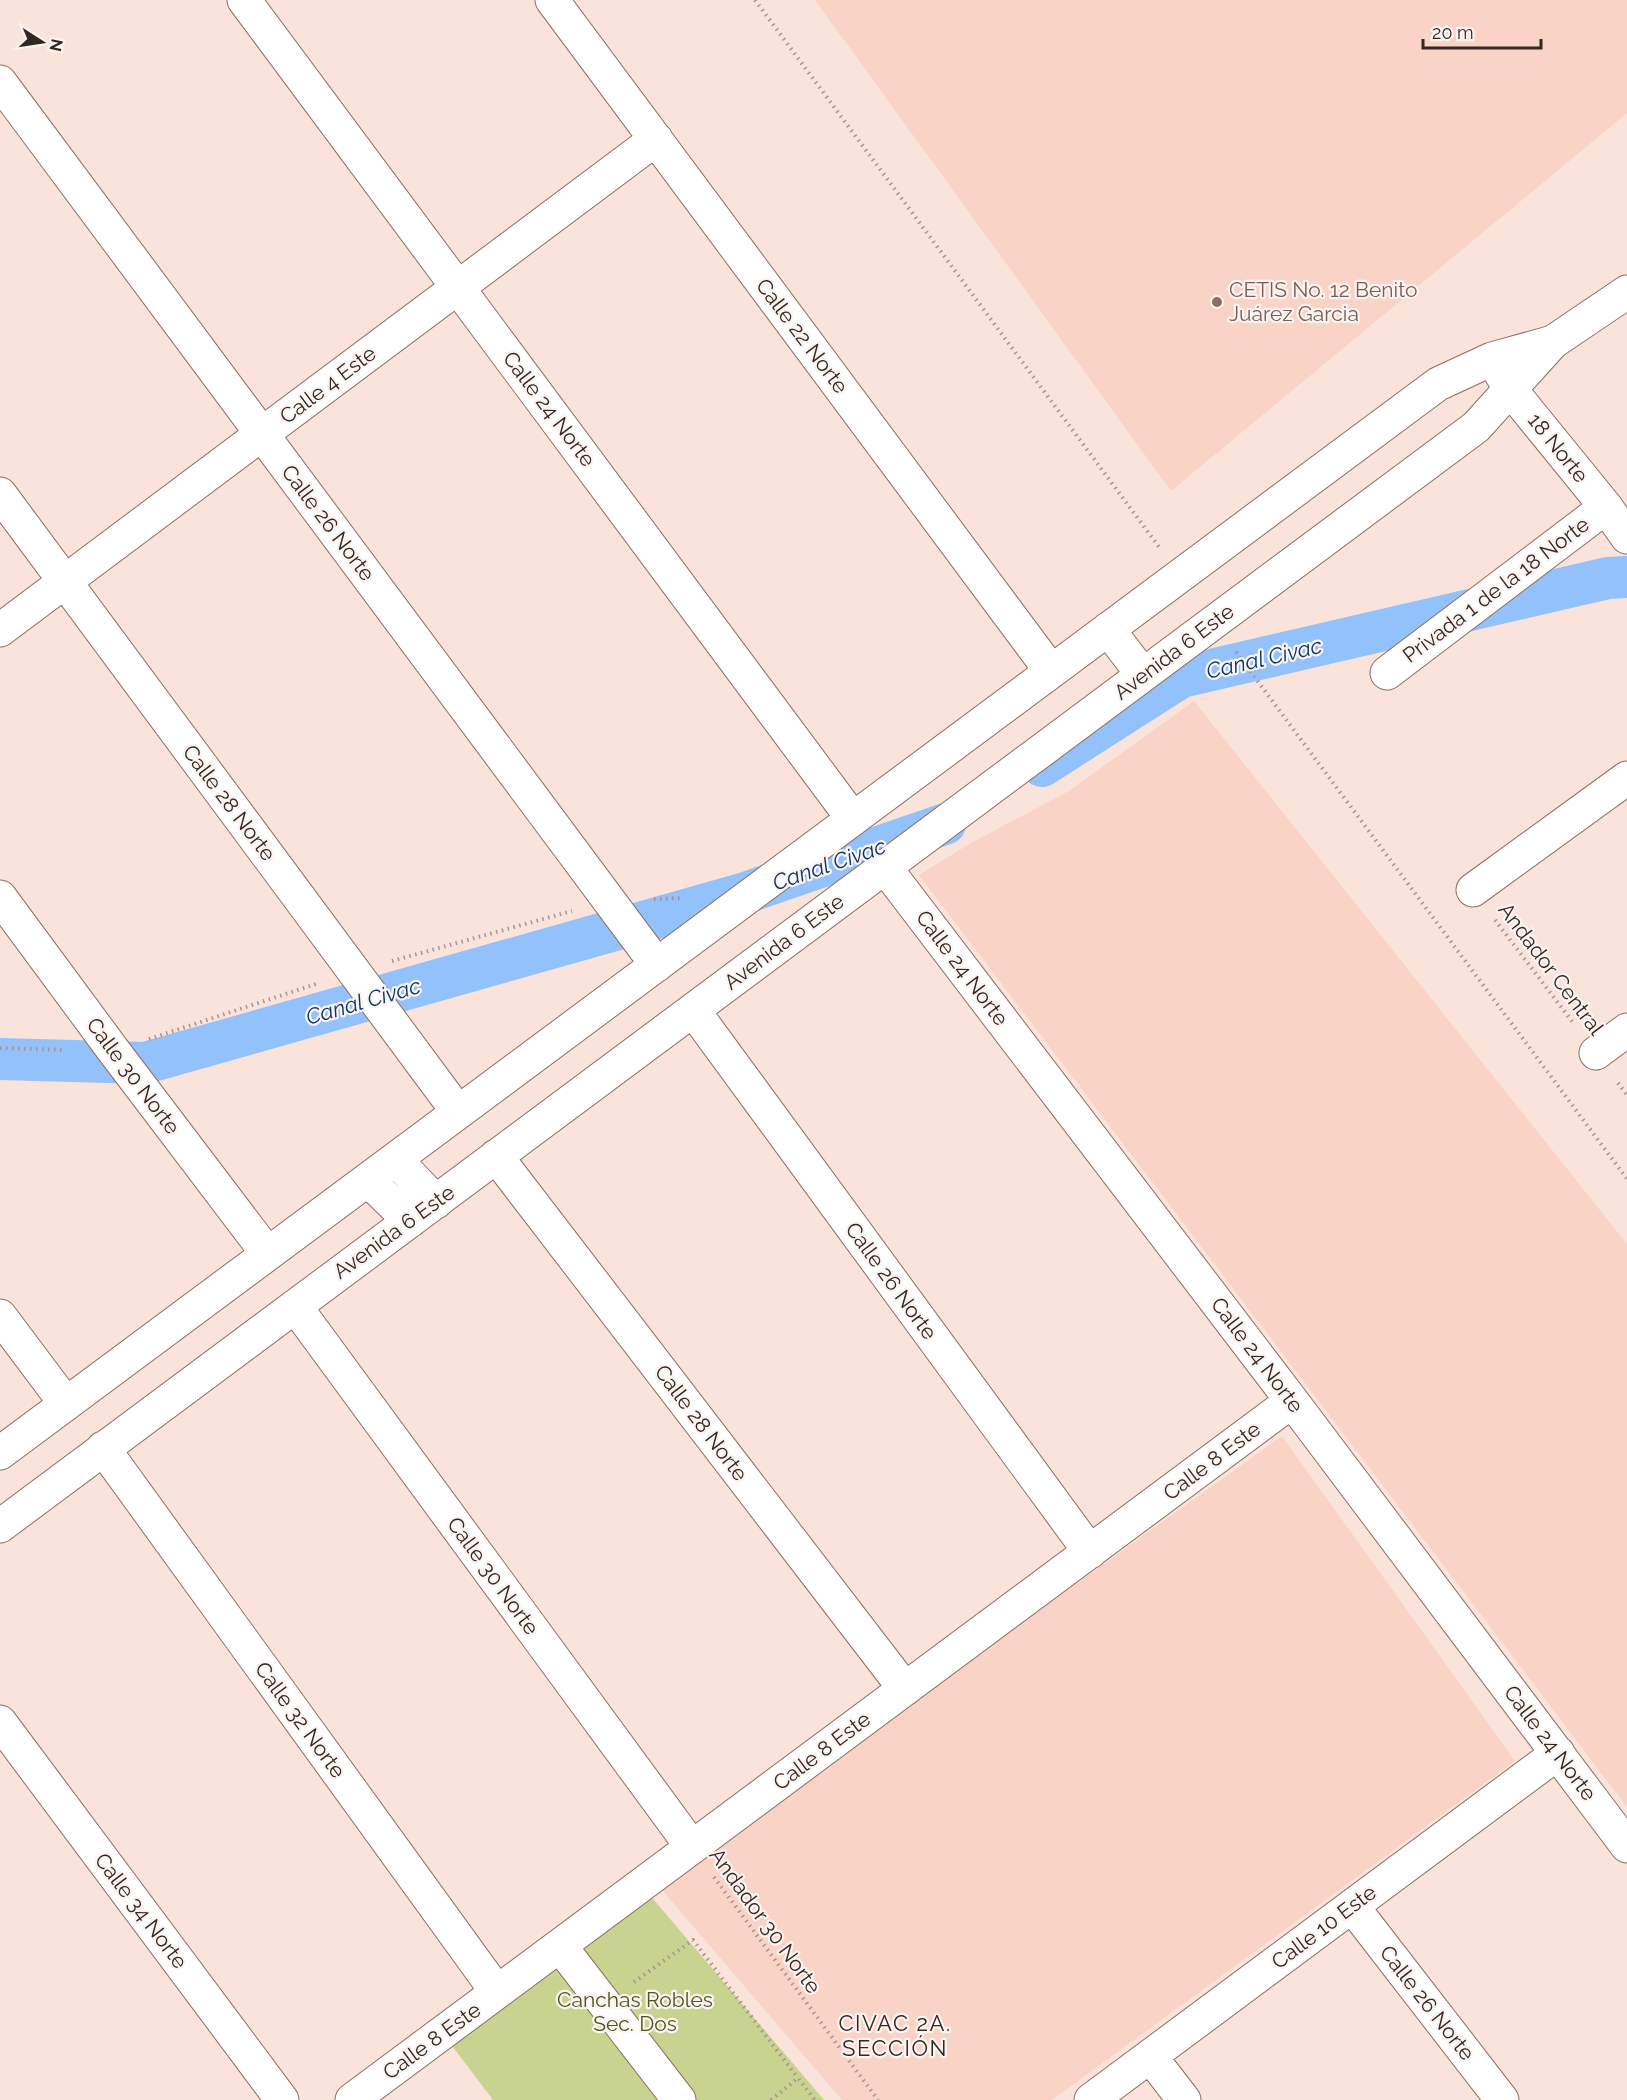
<svg xmlns="http://www.w3.org/2000/svg" width="1627" height="2100" viewBox="0 0 1627 2100" font-family="Raleway,sans-serif">
<style>
.built{fill:#f9d4c6}
.green{fill:#c8d390}
.lines{fill:none;stroke-linecap:round;stroke-linejoin:round}
.canal{stroke:#92c1fc;stroke-width:42}
.street-casing{stroke:#8e6d60;stroke-width:35}
.path{stroke:#a8948d;stroke-width:4;stroke-dasharray:1.5 4.5;stroke-linecap:butt}
.street{stroke:#fff;stroke-width:33}
.education-dot{fill:#8d6e63;stroke:#fcf4f1;stroke-width:2}
.labels{text-anchor:middle;stroke-width:4.5;stroke-linejoin:round;paint-order:stroke}
.education-label{font-size:21px;fill:#785e54;stroke:#fcf4f1;text-anchor:start}
.street-label{font-size:21px;fill:#342620;stroke:#fcf4f1}
.park-label{font-size:21px;fill:#4e551e;stroke:#fcf4f1}
.water-label{font-size:22px;font-style:italic;fill:#07386c;stroke:#fcf4f1}
.neighbourhood-label{font-size:22px;letter-spacing:1.5px;fill:#342620;stroke:#fcf4f1}
</style>
<rect width="100%" height="100%" fill="#fae3da"/>
<path class="built" d="M815,0H1627V113L1171,491Z
M1194,701L1627,1244V1807L919,875L971,843L1069,791Z
M1282,1436L1515,1761L1052,2100H842L657,1884Z"/>
<path class="green" d="M648,1893L824,2100H493L450,2043Z"/>
<g class="lines">
<path class="canal" d="M1042,766L1181,677L1608,578L1627,577
M0,1059L145,1063L742,894L945,824"/>
<defs>
<path id="street" d="M244,0L853,819
M552,0L1051,671
M0,82L657,965
M1500,372L1510,389L1606,507L1627,537
M0,494L458,1112
M1108,629L1143,675
M0,630L656,139
M1387,673L1606,507
M884,866L1292,1401L1627,1846
M1473,890L1627,778
M0,897L113,1050L267,1253
M693,1010L1090,1552
M1596,1053L1627,1030
M496,1156L905,1689
M396,1160L436,1202
M368,1180L410,1221
M295,1306L692,1847
M0,1316L66,1404
M103,1448L497,1992
M0,1453L1438,384L1492,359L1553,342
M0,1526L1476,427L1553,342L1627,292
M0,1722L282,2100
M1352,1906L1502,2100
M560,1946L679,2100
M1150,2056L1184,2100
M352,2100L1292,1401
M1091,2100L1558,1753"/>
</defs>
<use href="#street" class="street-casing"/>
<path class="path" d="M755,0L1159,547
M1236,652L1627,1179
M654,899L682,898
M1495,920L1574,1024
M392,961L572,911
M149,1039L319,983
M0,1048L65,1050
M1618,1083L1627,1095
M714,1877L878,2100
M634,1982L693,1940L798,2078
M771,2100L798,2078L815,2100"/>
<use href="#street" class="street"/>
</g>
<circle class="education-dot" cx="1217" cy="302" r="6"/>
<g class="labels">
<g class="education-label">
<text x="1229" y="297">CETIS No. 12 Benito<tspan x="1229" dy="24">Juárez Garcia</tspan></text>
</g>
<g class="street-label">
<text transform="translate(802 336) rotate(53)" y="7">Calle 22 Norte</text>
<text transform="translate(328 385) rotate(-37)" y="7">Calle 4 Este</text>
<text transform="translate(549 409) rotate(53)" y="7">Calle 24 Norte</text>
<text transform="translate(1558 448) rotate(51)" y="7">18 Norte</text>
<text transform="translate(328 523) rotate(53)" y="7">Calle 26 Norte</text>
<text transform="translate(1496 590) rotate(-37)" y="7">Privada 1 de la 18 Norte</text>
<text transform="translate(1174 652) rotate(-37)" y="7">Avenida 6 Este</text>
<text transform="translate(229 803) rotate(53)" y="7">Calle 28 Norte</text>
<text transform="translate(784 942) rotate(-37)" y="7">Avenida 6 Este</text>
<text transform="translate(962 968) rotate(53)" y="7">Calle 24 Norte</text>
<text transform="translate(1551 969) rotate(53)" y="7">Andador Central</text>
<text transform="translate(133 1076) rotate(53)" y="7">Calle 30 Norte</text>
<text transform="translate(394 1232) rotate(-36)" y="7">Avenida 6 Este</text>
<text transform="translate(891 1281) rotate(54)" y="7">Calle 26 Norte</text>
<text transform="translate(1257 1355) rotate(53)" y="7">Calle 24 Norte</text>
<text transform="translate(701 1423) rotate(53)" y="7">Calle 28 Norte</text>
<text transform="translate(1212 1461) rotate(-37)" y="7">Calle 8 Este</text>
<text transform="translate(493 1576) rotate(54)" y="7">Calle 30 Norte</text>
<text transform="translate(300 1720) rotate(54)" y="7">Calle 32 Norte</text>
<text transform="translate(1550 1743) rotate(53)" y="7">Calle 24 Norte</text>
<text transform="translate(822 1751) rotate(-37)" y="7">Calle 8 Este</text>
<text transform="translate(141 1911) rotate(53)" y="7">Calle 34 Norte</text>
<text transform="translate(765 1921) rotate(54)" y="7">Andador 30 Norte</text>
<text transform="translate(1324 1927) rotate(-37)" y="7">Calle 10 Este</text>
<text transform="translate(1427 2003) rotate(52)" y="7">Calle 26 Norte</text>
<text transform="translate(432 2041) rotate(-36)" y="7">Calle 8 Este</text>
</g>
<g class="park-label">
<text x="635" y="2007">Canchas Robles<tspan x="635" dy="24">Sec. Dos</tspan></text>
</g>
<g class="water-label">
<text transform="translate(1264 658) rotate(-13)" y="8">Canal Civac</text>
<text transform="translate(829 864) rotate(-19)" y="8">Canal Civac</text>
<text transform="translate(363 1001) rotate(-16)" y="8">Canal Civac</text>
</g>
<g class="neighbourhood-label">
<text x="895" y="2031">CIVAC 2A.<tspan x="895" dy="25">SECCIÓN</tspan></text>
</g>
</g>
<g transform="translate(42 42) rotate(102)" stroke="#fcf4f1" stroke-width="4.5" paint-order="stroke">
<path d="M0-4.5L10 22L0 15L-10 22Z" fill="#342620"/>
<text y="-9" font-size="16" font-weight="bold" text-anchor="middle" fill="#342620">N</text>
</g>
<path d="M1423 39v9h118v-9" fill="none" stroke="#342620" stroke-width="3"/>
<text x="1432" y="39" font-size="18" fill="#342620" stroke="#fcf4f1" stroke-width="4.5" paint-order="stroke">20 m</text>
</svg>
